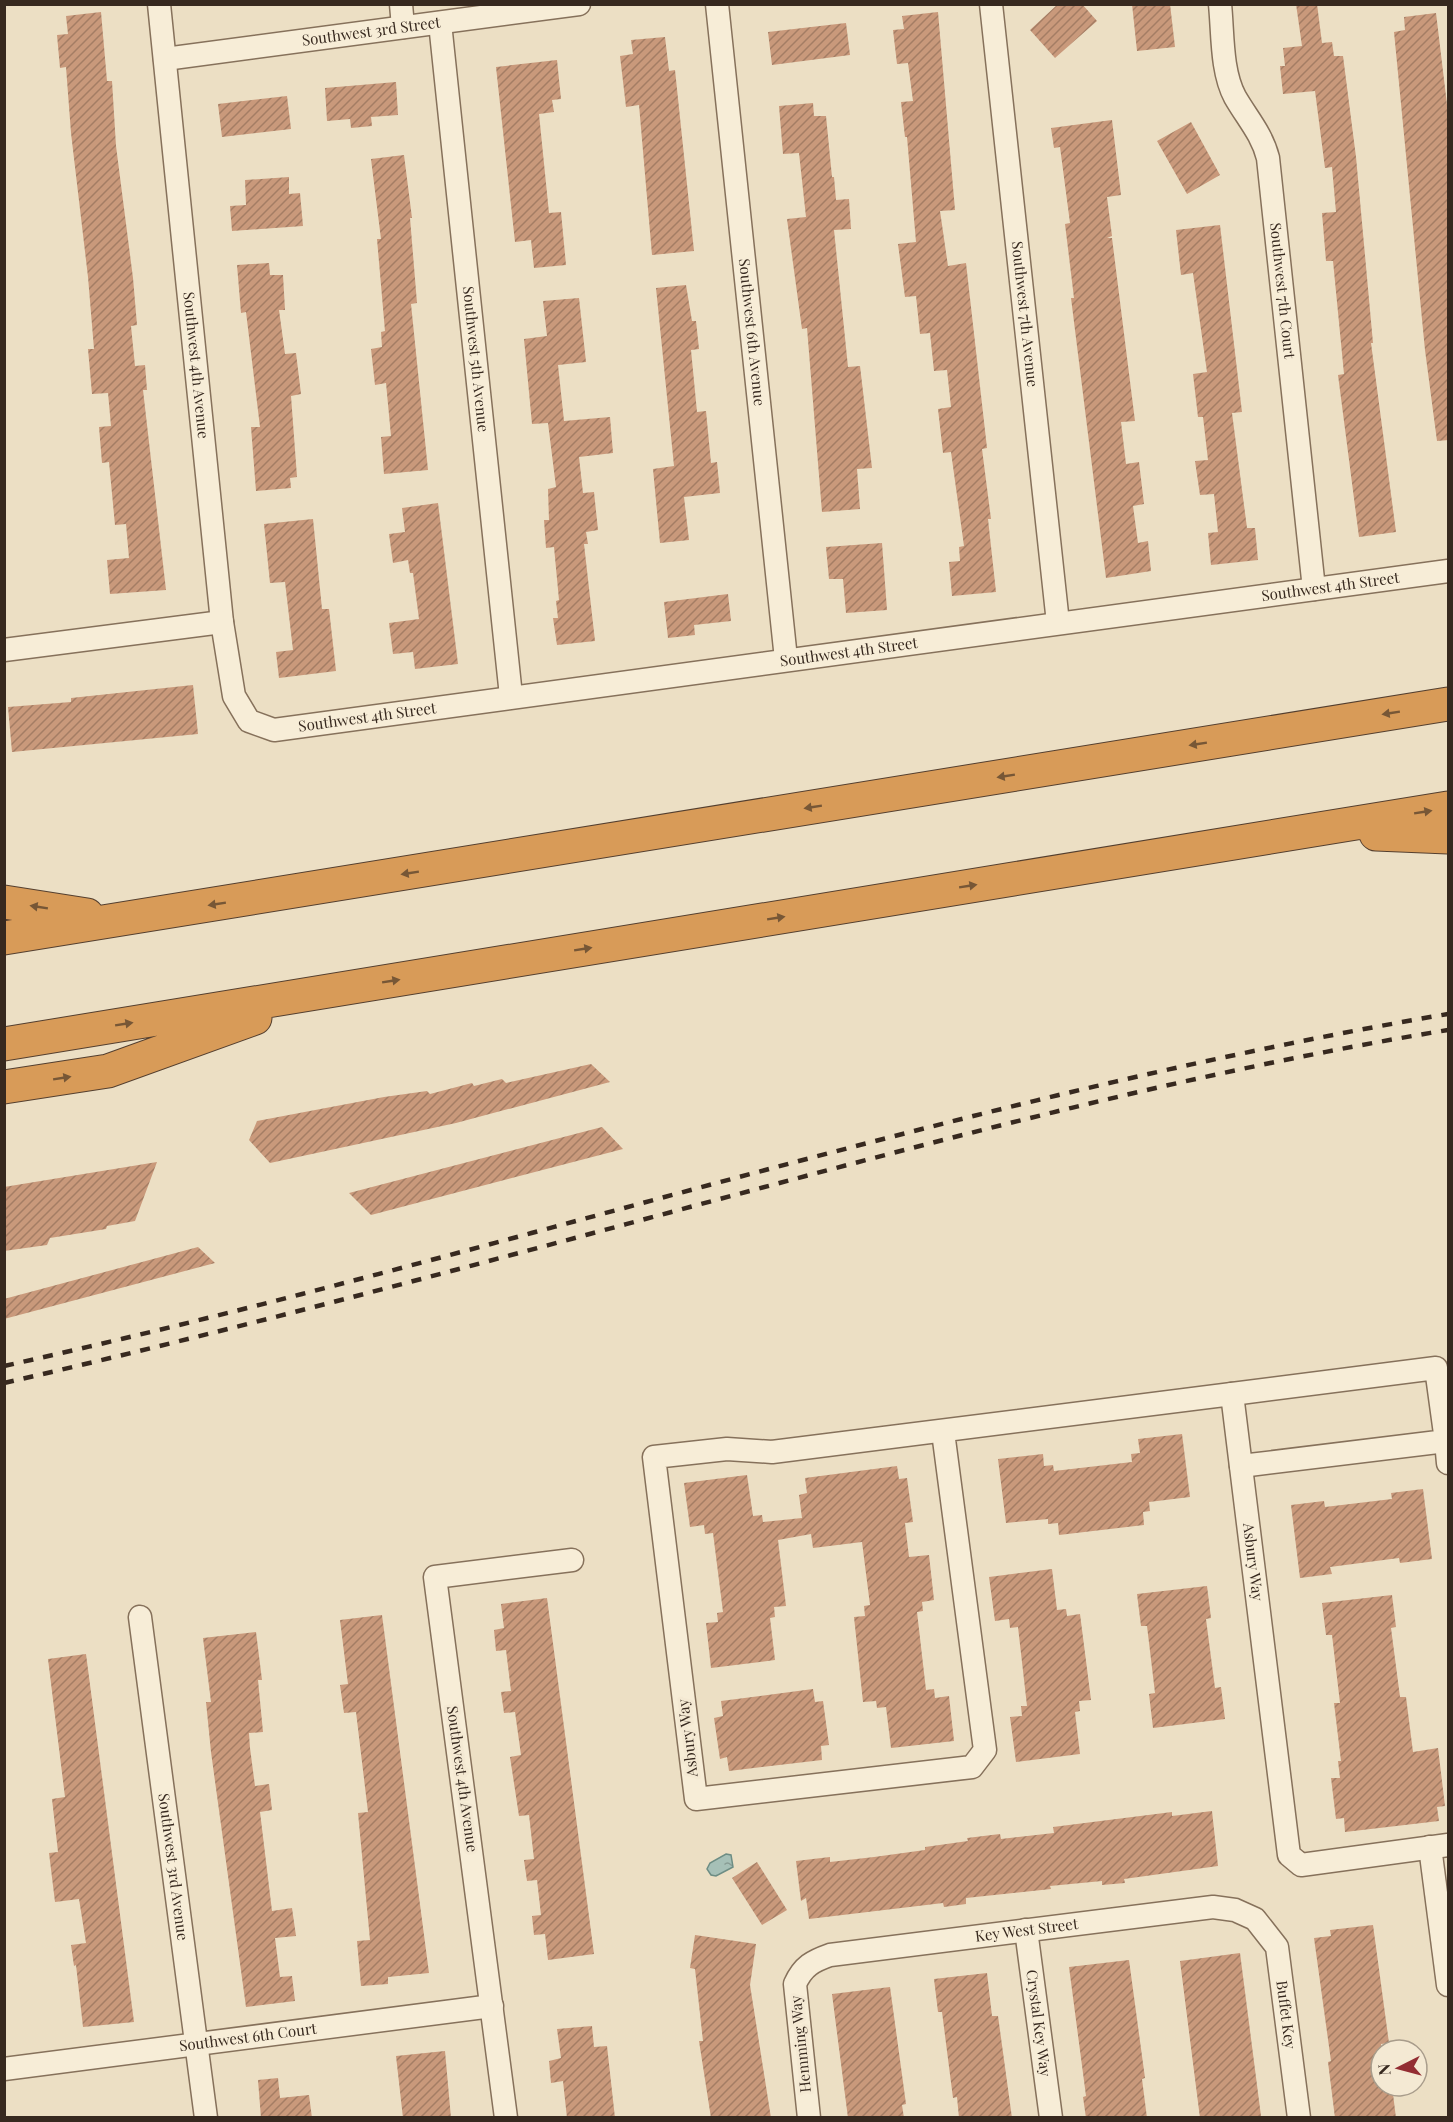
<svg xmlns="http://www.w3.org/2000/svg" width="1453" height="2122" viewBox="0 0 1453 2122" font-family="'Playfair Display',serif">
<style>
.water{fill:url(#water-ripples);stroke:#6d8d84;stroke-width:1.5}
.building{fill:url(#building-hatch)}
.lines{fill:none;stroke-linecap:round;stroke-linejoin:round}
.minor-casing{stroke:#86715b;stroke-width:25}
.highway-casing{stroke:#543f2f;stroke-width:35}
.minor{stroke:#f7edd7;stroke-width:22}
.highway{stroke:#d89b58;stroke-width:33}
.rail{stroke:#37291f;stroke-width:4.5;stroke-dasharray:10 10;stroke-linecap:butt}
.oneway{fill:#775736}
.labels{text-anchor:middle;stroke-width:6;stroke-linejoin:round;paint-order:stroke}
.street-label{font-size:15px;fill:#37291f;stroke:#f4e9d3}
</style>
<defs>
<pattern id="water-ripples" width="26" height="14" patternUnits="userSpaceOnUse" patternTransform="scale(1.5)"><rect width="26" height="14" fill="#a6c0b7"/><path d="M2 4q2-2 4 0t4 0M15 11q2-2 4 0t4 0" fill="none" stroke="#889c94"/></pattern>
<pattern id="building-hatch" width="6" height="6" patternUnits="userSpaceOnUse" patternTransform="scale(1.5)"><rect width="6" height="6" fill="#c9997b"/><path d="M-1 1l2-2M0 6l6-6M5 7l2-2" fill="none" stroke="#a47d64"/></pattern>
</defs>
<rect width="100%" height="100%" fill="#ecdfc4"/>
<path class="water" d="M726,1854L731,1855L733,1867L716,1876L711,1875L707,1869L710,1863Z"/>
<path class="building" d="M1058,4H1082L1097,21L1055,58L1030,30Z
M1132,4H1170L1175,47L1137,51Z
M1296,4H1317L1322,43L1332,42L1334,56H1343L1356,157L1373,343H1371L1396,532L1359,537L1338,375L1344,374L1333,261H1326L1322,213L1336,212L1332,167L1325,168L1315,91L1283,94L1280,66H1285L1283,48L1302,46Z
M101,12L107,81H112L116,146L133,278L137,325L131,326L135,366L145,365L147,390H143L166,590L110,594L107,560L129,558L126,524L115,525L109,462L102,463L99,427L111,426L108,393L92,394L88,349H94L88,277L71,133L66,67L60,68L57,35L68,34L66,16Z
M938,12L955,210L940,211L948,266L966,263L987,448L982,449L991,519H988L996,592L952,596L949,562L960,561L959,547L964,546L951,452L943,453L938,409L951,407L947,370L934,371L930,333L920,334L916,296L905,297L898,244L916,242L907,137H905L901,102L913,101L908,63L897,64L893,30L904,29L902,16Z
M1436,13L1449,121V440L1437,441L1425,350L1394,32L1405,30L1404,17Z
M846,23L850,55L772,65L768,32Z
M665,37L669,71L675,70L694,251L652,255L639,105L626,107L620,56L633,54L631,40Z
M557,60L561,99L552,100L554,112L539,114L549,213L561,212L566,265L534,268L531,240L515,242L496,67Z
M396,82L398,115L371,117L372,126L351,128L350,119L327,121L325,88Z
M287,96L291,129L222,137L218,104Z
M813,103L814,116H826L832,177H834L836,200L849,199L851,229L834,230L848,367L860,366L872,468L857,469L860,509L822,512L807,328L802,329L787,219L806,217L799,153L783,154L779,106Z
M1112,120L1121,195L1107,197L1112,236L1107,238H1112L1135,421L1121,422L1126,464L1139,462L1144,504L1133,506L1138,543L1148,541L1151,571L1106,578L1071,298H1074L1065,224L1070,223L1060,147L1054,148L1051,128Z
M1191,122L1220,175L1187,194L1157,141Z
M404,155L412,218H410L417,303L411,304L428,470L384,474L381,437L391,436L386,383L375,385L371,349L382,347L381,332L385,331L377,239H381L371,159Z
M289,177V194L300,193L303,226L232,231L230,206L246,205L245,180Z
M1220,225L1242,412L1232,413L1247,528H1255L1258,560L1211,565L1208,533L1218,532L1214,494L1200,495L1195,461L1208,460L1203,417H1198L1193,374L1207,372L1193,273L1181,275L1176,230Z
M269,263L270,275H283L285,310H279L285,354L296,353L301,394L291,396L297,477L290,478L291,488L256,491L251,427H260L246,312L241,313L237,265Z
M686,285L692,321H696L699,349L691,350L697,412L706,411L711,463L717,462L720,493L684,497L689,540L660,543L653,469L674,466L656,288Z
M579,298L586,362L558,365L564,421L610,417L613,453L579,457L583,493L594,492L598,530L586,532L588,544H584L595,641L557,645L553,618H558L556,601L559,600L554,547L546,548L544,520H549L548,489L556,487L548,423L563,422L532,424L524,339L547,336L543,301Z
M438,503L458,664L415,669L413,652L393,654L389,623L419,619L413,573H410L408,560L393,563L389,534L405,532L402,508Z
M313,519L322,609H329L336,671L279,678L276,652L293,650L285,582L270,583L264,524Z
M882,543L887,610L846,613L843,579H829L826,547Z
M728,594L731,621L694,625L695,635L668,638L664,602Z
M193,685L198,734L12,752L8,707L71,702V698Z
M591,1064L610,1082L456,1123L270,1163L249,1140L257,1121L384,1097L427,1091L430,1094L472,1083L474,1086L502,1079L506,1083Z
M602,1127L623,1149L371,1215L349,1193Z
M157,1162L135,1221L107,1226L106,1229L50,1238L47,1245L4,1251V1187Z
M198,1247L215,1263L4,1319V1299Z
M1182,1434L1190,1497L1149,1502L1150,1511L1143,1512L1144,1525L1059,1535L1058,1523L1048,1524V1519L1006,1523L998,1459L1043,1454L1044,1466L1053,1465L1054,1471L1132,1462L1131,1454L1140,1453L1138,1439Z
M897,1466L899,1479L907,1478L913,1522L905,1523L909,1557L929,1555L934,1600L922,1602L923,1611L917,1612L926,1690L934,1689L935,1698L949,1696L954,1741L891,1748L886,1707L877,1708L876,1701L863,1702L854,1617L865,1616L864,1606L870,1605L862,1542L813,1548L811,1534L778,1540L786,1606L774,1607L775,1617L770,1618L775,1660L711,1668L706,1623L718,1622L717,1613L723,1612L713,1533L705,1534L704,1525L690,1527L684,1483L747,1475L753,1516L762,1515L763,1522L802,1518L799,1495L807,1493L805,1478Z
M1423,1489L1432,1559L1400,1563L1399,1558L1330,1567L1332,1574L1300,1578L1291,1505L1324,1501L1325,1507L1392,1499L1391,1493Z
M1052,1569L1057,1610L1066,1609L1067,1616L1080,1614L1091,1700L1079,1701L1080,1711L1075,1712L1080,1754L1016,1762L1010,1717L1022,1716L1021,1706H1027L1018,1627L1010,1628L1009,1619L995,1621L989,1577Z
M1207,1586L1211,1618L1206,1619L1215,1688L1221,1687L1225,1719L1153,1728L1149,1694L1155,1693L1147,1626H1141L1137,1594Z
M1392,1595L1396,1627L1391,1628L1400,1697H1406L1413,1752L1438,1748L1445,1806L1437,1807L1439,1821L1345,1832L1344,1818L1336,1819L1331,1778H1340L1338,1761H1341L1334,1703H1340L1332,1635H1326L1322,1603Z
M547,1598L594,1954L548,1960L545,1934L534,1935L532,1916L541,1915L537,1880L527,1881L524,1860L534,1859L529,1815L519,1816L510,1757L521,1755L515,1712L504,1713L501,1692L511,1691L506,1650L496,1651L494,1630L504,1628L501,1604Z
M382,1615L429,1973L388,1977V1984L361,1986L357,1941L370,1940L358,1813L368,1812L356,1712L344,1713L340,1685L348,1684L340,1620Z
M256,1632L262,1680H258L263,1732L249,1733L250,1748L255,1786L269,1784L272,1810L260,1812L272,1911L292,1908L296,1936L275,1938L280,1977L292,1976L295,2001L246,2007L211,1752L206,1702H211L203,1638Z
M86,1654L134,2022L83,2027L76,1965L74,1966L71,1945L86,1943L79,1899L55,1902L49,1853L58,1852L52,1799L65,1797L48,1659Z
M813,1689L815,1702L823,1701L829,1745L821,1746L822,1760L729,1771L727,1757L720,1759L714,1718L723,1716L721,1701Z
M1212,1811L1218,1866L1124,1879L1125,1883L1102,1885V1881L1050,1886L1051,1889L966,1898V1904L944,1907L943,1903L809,1919L806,1898L801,1901L796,1861L830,1857V1862L874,1857L925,1850V1847L968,1841L967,1838L1000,1834L1001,1839L1054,1833L1053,1827L1172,1812V1816Z
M757,1862L787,1910L762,1925L732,1878Z
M1373,1925L1389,2043L1381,2044V2086H1392L1396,2118H1335L1328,2062L1331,2061L1314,1938L1331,1936L1330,1930Z
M695,1935L756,1944L750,1985L771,2118H711L699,2041H703L695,1969L690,1968Z
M1240,1953L1261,2116L1200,2118L1180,1961Z
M1129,1960L1145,2078L1142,2079L1147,2118H1086L1083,2097L1086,2096L1069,1967Z
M987,1973L992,2016H998L1012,2118H959L957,2097L953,2098L942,2012H938L934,1979Z
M890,1987L906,2104L902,2105L904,2118H848L832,1994Z
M592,2026L594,2047L607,2046L615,2118H567L563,2081L551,2083L549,2061L561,2058L557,2029Z
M445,2051L451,2118H403L396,2056Z
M278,2078L280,2098L309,2095L312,2118H261L258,2080Z"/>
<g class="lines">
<defs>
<g id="minor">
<path id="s1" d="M159,4L222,622L234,696L249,721L274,730L1448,571"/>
<path d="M401,4L403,27"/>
<path id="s2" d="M717,4L786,659"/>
<path id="s3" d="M991,4L1058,623"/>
<path id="s4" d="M1220,4C1223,33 1221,71 1235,97C1247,118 1262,134 1268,158L1314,589"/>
<path id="s5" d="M440,23L511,696"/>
<path id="s6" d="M165,59L579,4"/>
<path d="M4,650L222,622"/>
<path d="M1232,1394L1436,1368L1446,1441L1241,1466"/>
<path id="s7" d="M943,1432L985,1750L972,1767L696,1799L654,1457L727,1449L772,1452L1232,1394L1289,1855L1301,1865L1448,1845"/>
<path d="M1446,1441L1448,1463"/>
<path id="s8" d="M140,1617L206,2118"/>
<path d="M1430,1847L1448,1985"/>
<path id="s9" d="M1026,1930L1051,2118"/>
<path id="s10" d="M4,2069L492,2006"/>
<path d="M506,2118L435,1577L572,1560"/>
<path id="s11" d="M809,2118L795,1984C803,1966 813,1961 830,1955L1213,1907L1235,1910L1255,1919L1277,1947L1299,2118"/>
</g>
<path id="highway" d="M1376,834L1448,837
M4,902L87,915
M4,938L1448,704
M4,1044L1448,808
M4,1087L108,1071L255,1018"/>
</defs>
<use href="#minor" class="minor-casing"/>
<use href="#highway" class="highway-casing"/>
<use href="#minor" class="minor"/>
<use href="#highway" class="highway"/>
<path class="rail" d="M4,1366C488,1259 959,1097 1448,1014
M4,1383C257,1325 507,1256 757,1189C985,1128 1215,1068 1448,1030"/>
</g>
<defs><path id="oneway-solid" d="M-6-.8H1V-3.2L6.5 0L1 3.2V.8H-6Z" transform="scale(1.5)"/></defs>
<g class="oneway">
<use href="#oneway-solid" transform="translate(1391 713) rotate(171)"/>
<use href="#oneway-solid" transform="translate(1198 744) rotate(171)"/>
<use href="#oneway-solid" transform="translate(1006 776) rotate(171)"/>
<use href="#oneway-solid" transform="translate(813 807) rotate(171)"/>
<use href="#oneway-solid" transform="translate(1423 812) rotate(-9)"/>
<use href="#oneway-solid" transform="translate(410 873) rotate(171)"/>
<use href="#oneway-solid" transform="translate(968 886) rotate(-9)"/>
<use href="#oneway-solid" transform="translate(217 904) rotate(171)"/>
<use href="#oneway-solid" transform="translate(39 907) rotate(-171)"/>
<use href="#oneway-solid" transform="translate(776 918) rotate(-9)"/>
<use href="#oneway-solid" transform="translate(583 949) rotate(-9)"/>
<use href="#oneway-solid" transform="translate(391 981) rotate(-9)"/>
<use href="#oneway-solid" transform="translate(124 1024) rotate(-9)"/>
<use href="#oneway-solid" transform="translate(62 1078) rotate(-9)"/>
</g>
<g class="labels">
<g class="street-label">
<text dy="5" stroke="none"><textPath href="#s6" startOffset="208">Southwest 3rd Street</textPath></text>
<text dy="5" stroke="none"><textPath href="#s4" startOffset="298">Southwest 7th Court</textPath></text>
<text dy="5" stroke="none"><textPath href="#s3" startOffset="312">Southwest 7th Avenue</textPath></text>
<text dy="5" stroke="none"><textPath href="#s2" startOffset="330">Southwest 6th Avenue</textPath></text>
<text dy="5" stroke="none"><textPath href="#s5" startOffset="338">Southwest 5th Avenue</textPath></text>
<text dy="5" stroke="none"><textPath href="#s1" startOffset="363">Southwest 4th Avenue</textPath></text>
<text dy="5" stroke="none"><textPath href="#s1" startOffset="1818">Southwest 4th Street</textPath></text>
<text dy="5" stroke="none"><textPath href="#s1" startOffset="1332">Southwest 4th Street</textPath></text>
<text dy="5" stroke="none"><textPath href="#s1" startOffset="846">Southwest 4th Street</textPath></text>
<text dy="5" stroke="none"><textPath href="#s7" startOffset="1716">Asbury Way</textPath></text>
<text transform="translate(688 1738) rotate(-97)" y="5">Asbury Way</text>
<text transform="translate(462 1779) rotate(82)" y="5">Southwest 4th Avenue</text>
<text dy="5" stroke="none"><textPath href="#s8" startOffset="252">Southwest 3rd Avenue</textPath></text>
<text dy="5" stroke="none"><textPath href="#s11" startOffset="380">Key West Street</textPath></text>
<text dy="5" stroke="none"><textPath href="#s11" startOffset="716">Buffet Key</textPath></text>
<text dy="5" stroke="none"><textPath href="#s9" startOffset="94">Crystal Key Way</textPath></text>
<text dy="5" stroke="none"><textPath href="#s10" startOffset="246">Southwest 6th Court</textPath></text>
<text transform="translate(801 2044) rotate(-96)" y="5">Hemming Way</text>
</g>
</g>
<rect width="1453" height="2122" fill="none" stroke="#37291f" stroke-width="12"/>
<g transform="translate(1399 2068) rotate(264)"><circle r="28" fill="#f4e9d3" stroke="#a89c8b" stroke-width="1.5"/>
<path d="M0-4.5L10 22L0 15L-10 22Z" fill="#932d32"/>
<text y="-9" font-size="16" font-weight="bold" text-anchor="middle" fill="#37291f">N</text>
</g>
</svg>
